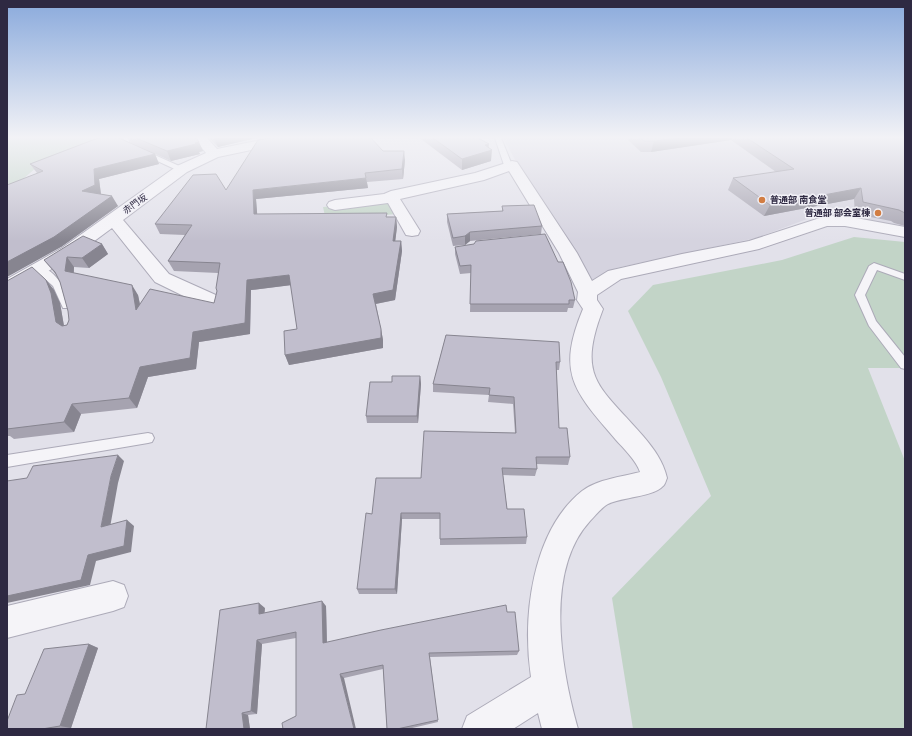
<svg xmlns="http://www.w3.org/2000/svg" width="912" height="736" viewBox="0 0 912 736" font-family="'Space Grotesk','Noto Sans JP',sans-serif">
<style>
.built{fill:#d5d3df}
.green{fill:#c2d4c7}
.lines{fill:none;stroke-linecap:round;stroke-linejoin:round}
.service-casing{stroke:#acaab8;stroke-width:2}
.minor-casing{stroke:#acaab8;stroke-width:2}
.service{fill:#f5f4f8;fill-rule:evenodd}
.minor{fill:#f5f4f8;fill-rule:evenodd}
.wall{fill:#a6a3b0}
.shaded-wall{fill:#878590}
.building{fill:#c1becd;stroke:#878590}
.poi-dot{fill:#d27d43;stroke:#f2f1f7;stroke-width:1.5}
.labels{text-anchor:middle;stroke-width:3;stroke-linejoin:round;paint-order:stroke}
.far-poi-label{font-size:9px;font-weight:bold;fill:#2e2942;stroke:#f2f1f7;text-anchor:start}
.far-street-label{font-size:9px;fill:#2e2942;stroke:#f2f1f7}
</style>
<rect width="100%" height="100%" fill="#e2e1ea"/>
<path class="built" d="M503,138H905V229L841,216L810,218L756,238L616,268L584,284Z"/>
<path class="green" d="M16,138H87L99,141L37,167L9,191H7V140Z
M388,201L396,214L326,221L323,207Z
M854,237L905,242V368H868L905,461V729H633L612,598L711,496L661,377L628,311L653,285L782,260Z"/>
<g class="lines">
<defs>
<path id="service" d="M122,138H128L130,144L186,169L179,171L125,146Z
M495,138H501L512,165L511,167L504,165Z
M874,263L905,274V280L877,270L865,295L876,321L905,357V369L901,368L869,326L855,295L869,266Z
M39,266C57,271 66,290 71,306L69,308H63L53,286L34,269Z
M148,433L152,434L154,438L152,442L148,443L7,467V455Z"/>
<path id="minor" d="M194,138H207L217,149L271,138H295L293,141L218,157L187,172L123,220L169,274L218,296L221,301L218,306L211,307L204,306L155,282L112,228L74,256L14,291L7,293V279L62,248L177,166L206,153Z
M512,161L517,162L519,165L577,253L592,281L608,271L682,254L749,241L826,216H845L905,227V237L845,226H827L759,249L621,279L597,295V300L603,309C576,379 600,386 643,436C654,449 663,461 667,478C666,480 665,485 663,486C653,497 622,497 608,504C601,508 596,515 590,521C544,571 561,669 578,729H542L538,713L513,729H462L467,716L531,677C522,617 532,531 582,491C598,479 621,477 640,472C636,460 624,449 616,440C574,391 556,374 583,309L577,300L578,292L559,253L509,171L484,180L400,199L420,231L418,235L412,236L406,235L388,203L335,210L329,208L327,205L329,202L335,200L384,194L391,191L475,173Z
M113,581L124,585L128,596L124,607L113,611L7,638V606Z"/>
</defs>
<use href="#service" class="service-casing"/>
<use href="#minor" class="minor-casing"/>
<use href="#service" class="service"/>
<use href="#minor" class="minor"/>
</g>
<path class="wall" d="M98,138H120L155,154L159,164L99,179L101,194L118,206L61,247L37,173L30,164Z
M129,138H196L203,151L199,152L200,154L171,161L131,143Z
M209,138H256L218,147Z
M421,138H478L489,148L491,161L462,170L421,139Z
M626,138H905V226L894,223L891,221L855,214L854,199L764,216L728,190L733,178L776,172L731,140L651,152H641Z
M383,151L405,160L403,179L367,182L368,188L256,199L257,214L396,217L397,227L395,241H401L402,251L395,300L376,304L383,340V348L289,365L285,355L297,329L291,285L251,290L250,334L199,342L196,369L148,377L137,408L81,414L74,432L14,439L10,436H7V281L46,280L54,290L60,303L64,326L67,325L69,320L68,311L60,282L57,276L44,260L102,244L108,254L89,268L74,267V273L138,295L140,304L214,303L217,291L218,273L174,271L168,261L185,235L160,234L155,224L226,190Z
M502,206L542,226L541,234L470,241L465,245L453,246L447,222V214L502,211Z
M455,247L575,300L573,308H568L567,312H470L471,273L460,274L455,254Z
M446,335L560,362L559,370H556L559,428L570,457L568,465L536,464L537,469L535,476L503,475L507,509L527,537L526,544L440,545V519H402L397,594H359L357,589L372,514L421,478L515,433L513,404L488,402L489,395L433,392V384Z
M420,376L421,384L418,423H367L366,416L392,382Z
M326,606L327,643L507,612L519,651L517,655L430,657L438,722L408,729H387L383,669L344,678L296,716V638L262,644L257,714L248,715L250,729H206L265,608L264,613Z
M89,644L98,648L71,728L66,729H7L25,694Z"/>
<path class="shaded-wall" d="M214,138H256L218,147Z
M681,138H732L731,140L651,152L654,141Z
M199,142L203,151L199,152L200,154L171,161L167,151Z
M489,144L488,151L492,150L491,161L462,170V159L485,145Z
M404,151L405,160L403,179L402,169Z
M155,154L159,164L99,179L101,195L82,191L94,169Z
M366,178L368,188L256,199L258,224L254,214L253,190Z
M861,188L854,199L764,216L770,205Z
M112,196L118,206L61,247L7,277V262Z
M396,217L397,227L394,251L393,241Z
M470,232V241L465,245V236Z
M401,241L402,251L395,300L375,304L373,294Z
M102,244L108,254L89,268L82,258Z
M67,257L74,267L73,281L65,271Z
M289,275L292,285L251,290L250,334L199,342L196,369L148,377L137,408L129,398L140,367L193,332L247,280Z
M46,280L54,290L60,303L65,332L56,322Z
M132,285L138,295L143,320L136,310Z
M381,329L383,340V348L289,365L285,355Z
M420,376L421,384L418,423L417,416Z
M72,404L81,414L74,432L64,422Z
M118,455L124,461L118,483L109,533L101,527L111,476Z
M401,513L402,519L397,594L395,589Z
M127,520L134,526L131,552L96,561L90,585L7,603V596Z
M322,601L326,606L327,648L323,643Z
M259,603L265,608L264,619L259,614Z
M257,640L262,644L257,714L251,711Z
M89,644L98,648L71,728L60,726Z
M340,674L344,678L356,729H354Z
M242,713L248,715L250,729H244Z"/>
<path class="building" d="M98,138H119L155,154L94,169L95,185L82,191L112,196L54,237L7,262V185L43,171L30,164Z
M136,138H196L199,142L195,143L196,144L167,151Z
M270,138H371L383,151H404L402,169L365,173L366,178L253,190L254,214L387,213L386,217H396L393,241H401L393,290L373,294L381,329V338L285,355L284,331L297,329L289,275L247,280L245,323L193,332L190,358L140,367L129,398L72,404L64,422L7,429V281L32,267L46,280L51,293L56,322L62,326L67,325L69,320L68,311L60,282L55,272L44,260L83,236L102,244L82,258L67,257L65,271L132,285L136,310L150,289L214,303L217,291L216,288L220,263L168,261L192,225L155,224L193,175L216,174L226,190L258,140Z
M433,138H478L489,144L485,145L492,150L462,159Z
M640,138H681L654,141H644Z
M747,138H905V213L899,210L863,202L861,188L770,205L733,178L794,169Z
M534,205L542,226L470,232L465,236L453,238L447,214L503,211L502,206Z
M545,234L558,262H563L571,282L575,300H569V304H470L471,265L460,266L455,247L474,244L476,241Z
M446,335L559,342L560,362H556L559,428H567L570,457H536L537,469L502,468L507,509H524L527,537L440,539V513H401L395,589H357L366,513L372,514L376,478H421L424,431L516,433L514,397L489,395L490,388L433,384Z
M392,376H420L417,416H366L370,382H392Z
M118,455L111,476L101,527L127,520L124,546L88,555L81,580L7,596V481L27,478L33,466Z
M322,601L323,643L381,630L506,605L507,612H515L519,651L429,653L438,720L397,729H387L383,665L340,674L354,729H283L282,723L296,716V632L257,640L251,711L242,713L244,729H206L220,610L259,603V614Z
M89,644L60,726L42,729H7V721L17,695L25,694L44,649Z"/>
<linearGradient id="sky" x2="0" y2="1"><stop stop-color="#8aaadc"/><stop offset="0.57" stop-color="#f2f2f6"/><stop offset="1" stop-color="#f2f2f6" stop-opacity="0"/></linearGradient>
<rect width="912" height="241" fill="url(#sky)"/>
<g class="poi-dot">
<circle cx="762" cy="200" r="4"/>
<circle cx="878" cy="213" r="4"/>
</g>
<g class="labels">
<g class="far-poi-label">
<text x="770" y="203">普通部 南食堂</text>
<text x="870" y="216" text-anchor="end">普通部 部会室棟</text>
</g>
<g class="far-street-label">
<text transform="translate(135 204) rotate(-36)" y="3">赤門坂</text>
</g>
</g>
<rect width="912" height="736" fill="none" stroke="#2e2942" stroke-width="16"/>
</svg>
